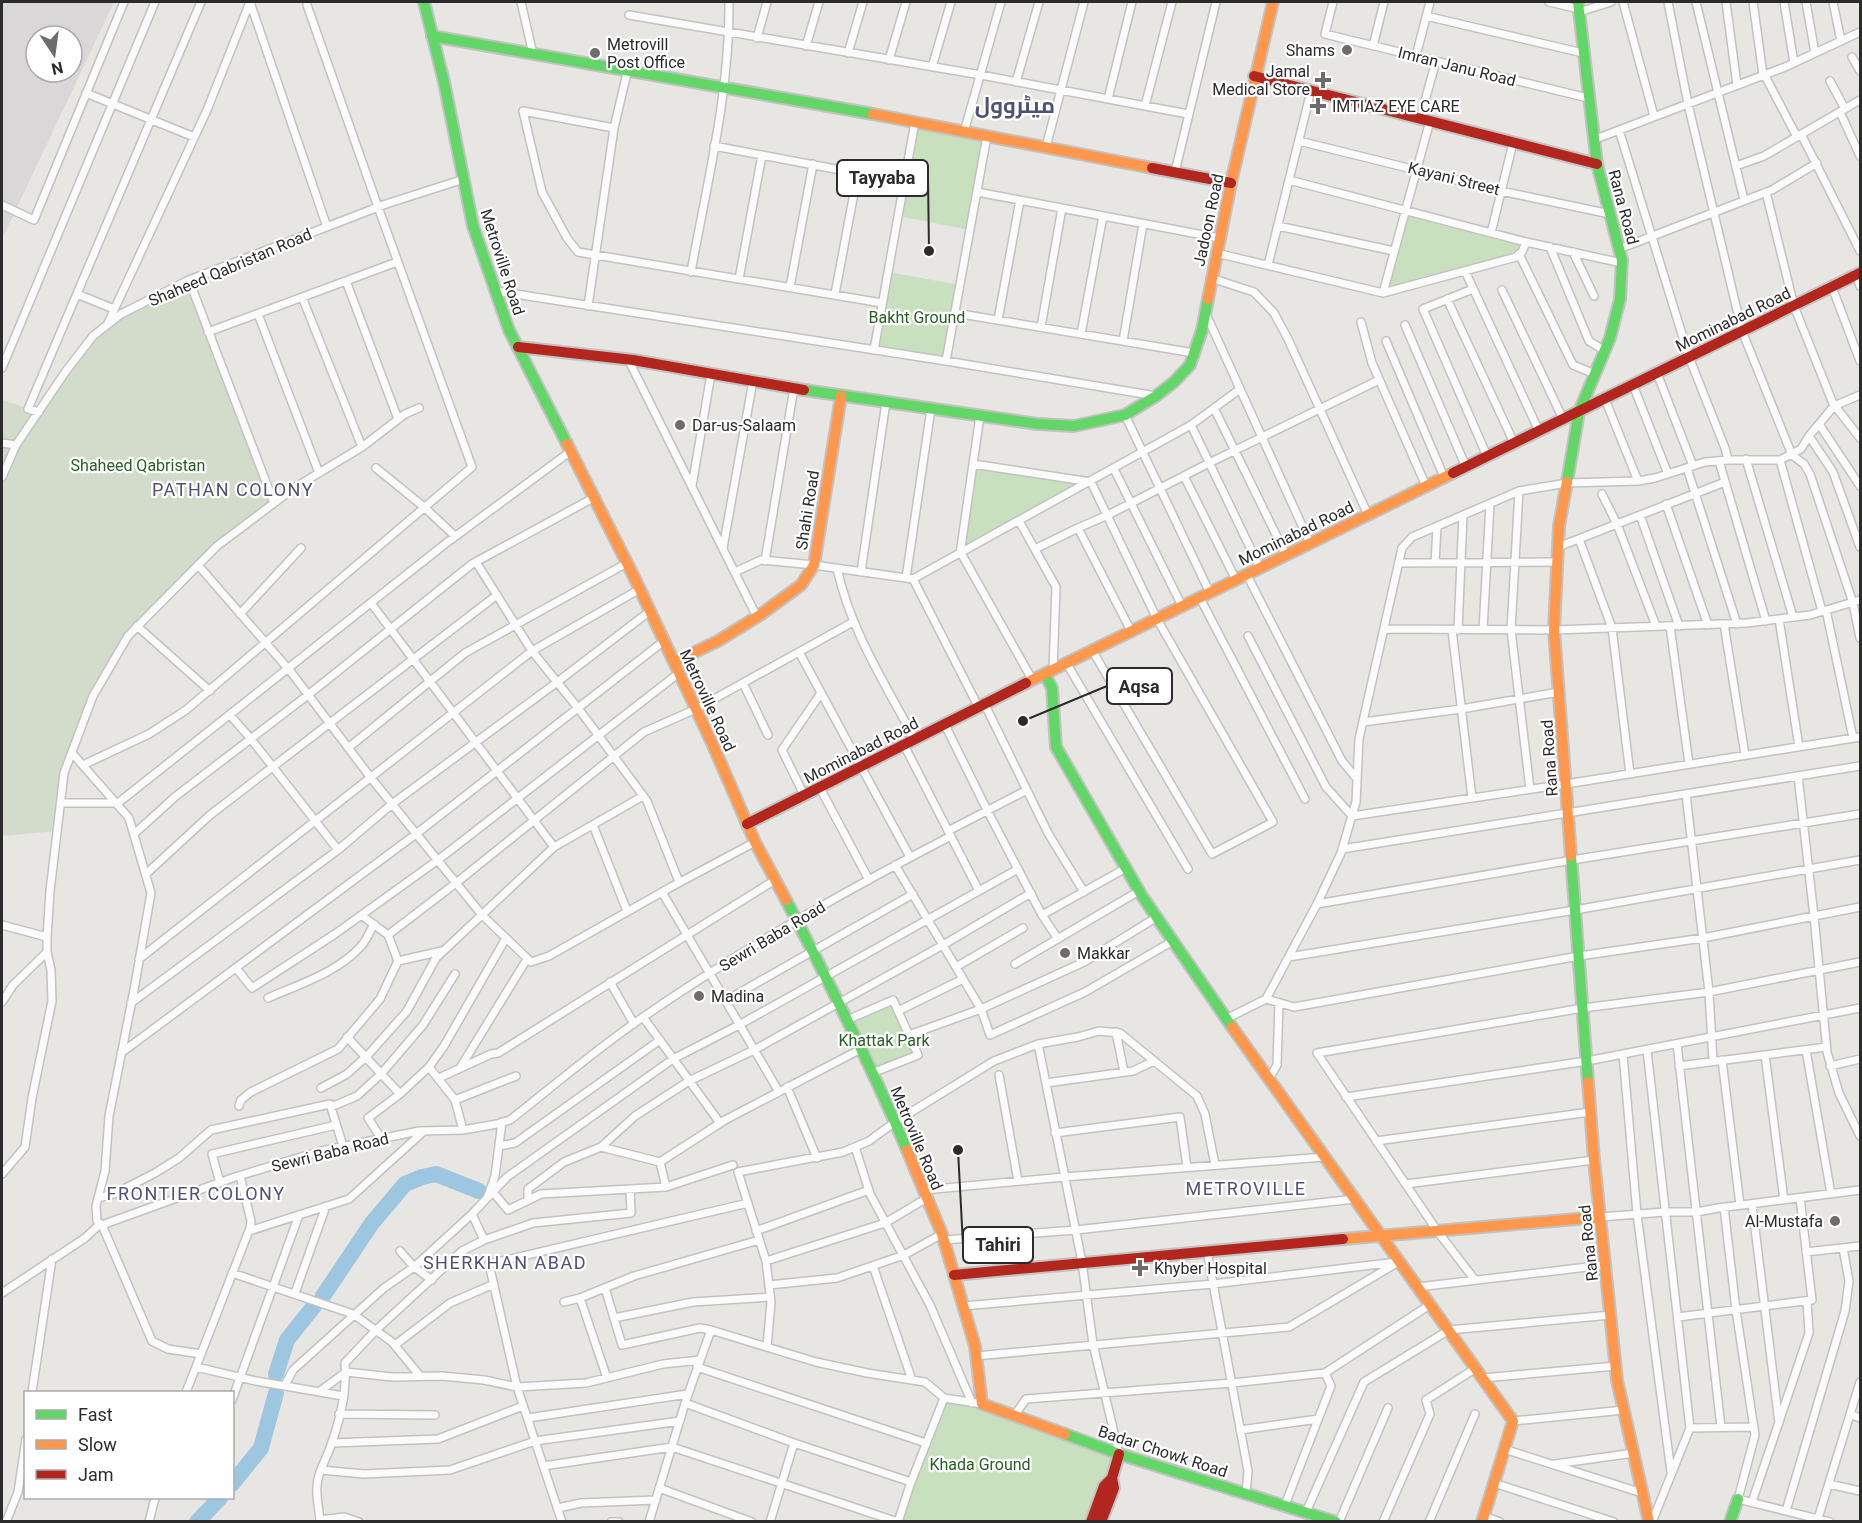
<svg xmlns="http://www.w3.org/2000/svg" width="1862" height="1523" viewBox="0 0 1862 1523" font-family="Roboto,Cairo,sans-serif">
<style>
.industrial{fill:#d9d7d8;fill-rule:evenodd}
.green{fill:#c8e0be}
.cemetery{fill:#d3dccb}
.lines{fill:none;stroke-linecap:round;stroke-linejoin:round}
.river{stroke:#9dc6e1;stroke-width:16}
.street-casing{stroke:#c2c2c1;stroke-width:10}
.fast-casing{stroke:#c2c2c1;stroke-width:14}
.slow-casing{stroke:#c2c2c1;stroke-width:14}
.jam-casing{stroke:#c2c2c1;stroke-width:14}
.street{stroke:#fcfbfb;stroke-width:7}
.fast{stroke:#63d668;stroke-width:10}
.slow{stroke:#ff974d;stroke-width:10}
.jam{stroke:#b3261e;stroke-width:10}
.poi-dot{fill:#6d6c6b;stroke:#fff;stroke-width:2}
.labels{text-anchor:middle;stroke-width:4.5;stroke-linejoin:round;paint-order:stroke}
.poi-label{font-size:16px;fill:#2b2b2b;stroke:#fff;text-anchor:start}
.street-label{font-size:16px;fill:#2b2b2b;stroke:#fff}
.park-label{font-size:16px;fill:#266023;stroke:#fff}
.neighbourhood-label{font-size:18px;letter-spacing:1.5px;fill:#505176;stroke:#fff}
.district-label{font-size:22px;font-weight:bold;fill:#505176;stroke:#fff}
.leader{fill:none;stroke:#2b2b2b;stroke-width:2}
.callout-dot{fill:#2b2b2b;stroke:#fff;stroke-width:2}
.callout{fill:#fff;stroke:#2b2b2b;stroke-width:2}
.callout-label{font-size:18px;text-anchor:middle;font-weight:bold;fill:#2b2b2b}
</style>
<rect width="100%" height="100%" fill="#e8e6e2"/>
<path class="industrial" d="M2,2H114L2,239ZM36,36H72V72H36Z"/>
<path class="green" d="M915,122L987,136L970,230L898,216Z
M1405,211L1526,242L1522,252L1383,293Z
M888,272L960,285L946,361L875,350Z
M973,464L1091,482L962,553Z
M893,1000L918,1055L872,1073L847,1020Z
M945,1399L971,1402L1116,1456L1097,1521L900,1522Z"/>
<path class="cemetery" d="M186,282L273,503L217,546L128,636L93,696L64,773L58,831L2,836V400L39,412L93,336L121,314Z"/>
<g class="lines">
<path class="river" d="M323,1296L372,1223L405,1184L422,1177L436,1174L479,1191
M276,1374L287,1340L314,1306
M232,1484L261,1448L276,1393
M197,1522L220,1498"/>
<defs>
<path id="street" d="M250,2L327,227
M521,2L533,54
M1333,2L1325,34L1588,98
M1549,2L1579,9
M1623,2L1654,116
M1668,2L1688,104L1742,331L1792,455L1804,464L1810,474L1853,603L1860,638
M1696,2L1744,200
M1726,2L1737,85
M1753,2L1763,75
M1784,2L1794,63
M1806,2L1815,53
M1833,2L1841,41
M1579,12L1611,2
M629,15L981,75L1188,114
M1426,16L1583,53
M757,38L767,2
M806,46L819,2
M1373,46L1384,2
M848,53L863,2
M1416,56L1430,2
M1852,57L1860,71
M889,60L906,2
M932,67L951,2
M1764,74L1797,137
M1830,81L1845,109
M1016,82L1039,2
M86,93L194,137
M1108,99L1132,2
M1145,106L1172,2
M1840,112L1860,156
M1420,119L1436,61
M614,128L523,111L542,192L567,238L578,252L882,303
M1619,130L1689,357L1725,448L1728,460
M964,132L1001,2
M1801,134L1860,251
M1593,140L1785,67L1860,32
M1299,141L1501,191L1610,214
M714,146L904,182
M1046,147L1084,2
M1736,166L1764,156L1860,100
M1175,172L1216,2
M1289,180L1526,242L1622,263
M977,192L1219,238
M1766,192L1794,306L1834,406
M2,205L34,220L124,2
M1278,226L1394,251
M1491,233L1513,143
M1550,247L1589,341L1605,351
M1619,249L1772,190L1817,163
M1573,252L1594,296
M1216,253L1383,293L1516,257L1522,252L1526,242
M1519,254L1573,365L1595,374
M1268,265L1311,91
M1465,271L1539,431
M691,272C707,183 730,92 729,2
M1856,275L1860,286
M1211,278L1254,292L1274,313L1288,339L1368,515
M739,279L762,155
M189,280L274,503
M346,281L398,419
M790,287L813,164
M1832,287L1860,361
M1473,289L1423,309L1487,456
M1502,290L1563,419
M496,291L946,361L1156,396
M1383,293L1430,121
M77,294L114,309
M835,294L858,172
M302,297L362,447
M1447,299L1514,443
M588,306L614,128L628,69
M955,313L1194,353
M258,314L319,473
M1206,314L1310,543
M998,320L1020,200
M1361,322L1372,363L1426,486
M108,323L207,110L250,2
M1405,325L1466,467
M1041,327L1062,208
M208,332L397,262
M1081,334L1103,216
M1123,341L1143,224
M1386,341L1444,477
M874,350L915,122
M628,359L757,617
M946,361L987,136
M2,368L155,2
M1657,373L1693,466
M1633,385L1668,474
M1605,399L1638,481
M1835,406L1860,438
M1214,408L1286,555
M39,412L28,409L201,2
M1125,415L1210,593
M1819,424L1860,486
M1191,425L1260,568
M1809,436L1833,472L1860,547
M2,443L16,445
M1746,459L1793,617
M1780,460L1822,611
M1719,461L1766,621
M973,464L980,416
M376,468L424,507L455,536
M1687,468L1737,624
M1114,469L1182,606
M1184,476L1236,580
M2,477L16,445L66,371L93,336L121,314L189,280L386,204L464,179
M692,486L711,374
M1519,491L1511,630L1530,789
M1602,494L1617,524L1656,626
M1666,504L1708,625
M1640,515L1679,626
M1019,521L1056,587L1053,670
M1078,528L1131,631
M1579,539L1612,628L1630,774
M1558,547L1725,482
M723,548L753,381
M1035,549L1078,528L1108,515L1209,463L1379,380
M961,553L1033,681
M960,554L973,464L1091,482L1157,619L1273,822L1212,854L1092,650
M765,561L794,388
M476,562L532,651L578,708L647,801L679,882
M1399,563L1557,562
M1435,563L1437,527
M198,565L291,672L371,778L482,915L531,962L549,956L671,887L755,842
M837,568C850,630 886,685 915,740
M735,572L761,560L814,565L913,579L1191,425L1240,389
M861,572L886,402
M1247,575L1342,761L1357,779
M906,578L931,409
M913,579L979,708
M1200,598L1305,799
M371,603L554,847
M1826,610L1853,738
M240,614L301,548
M1779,619L1799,747
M1724,624L1745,755
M137,626L210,691
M1670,626L1689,764
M1384,629L1554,630L1747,623L1810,615L1860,600
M1452,630L1472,798
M1458,630L1463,515
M1483,630L1490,504
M1248,636L1326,787L1352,816L1566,784L1860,737
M799,652L910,857
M1067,664L1188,869
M743,683L768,735
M985,705L1048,833L1084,892
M230,715L251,739L338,850
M1363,722L1461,709L1559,692
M945,725L987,810L1042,915L1058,939
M904,745L979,891
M348,748L465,653L627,563
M72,753L129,818L151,893L134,990L109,1116L105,1171L96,1206L97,1221L102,1225L235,1177L321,1151L419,1131L463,1130L497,1124L510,1120C552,1087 593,1052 636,1022C736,952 843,892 951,836
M83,765L149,734L186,710L472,467L378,207L307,5
M1798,776L1814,916L1827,1052L1839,1093L1860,1136
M820,788L869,880
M1686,794L1709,992L1713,1061
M804,795L782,750L821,693
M61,803H118L445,544L571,451
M593,825L627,911
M948,831L1027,790
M134,834L176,796L308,695L472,564L595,497
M1342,849L1860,766
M895,865L981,1009L990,1035L1085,992L1173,941
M146,874L210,815L497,595
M662,892L779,1092
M1317,904L1572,860L1860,814
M361,915L388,935
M1042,915L1126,868
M2,925L47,937
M1289,957L1575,910L1860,860
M139,959L532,651L640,589
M398,961L388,935L456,883L644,732L696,709L853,622
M1015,964L1139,891
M956,967L1023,928
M236,968L252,988L335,934L438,860L679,673
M610,982L634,1024
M268,998C300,984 339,972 362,945C367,939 370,931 374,924
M1266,999L1317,904L1341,853L1356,802L1359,739L1402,548L1412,537L1519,491L1567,483L1638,481L1655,478L1705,462L1728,460H1780L1801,449L1809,436L1834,406L1860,395
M725,1001L913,894
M2,1002L13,985L47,952
M131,1003L338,850L392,804L556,683L650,611
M898,1011L963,979
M643,1017L720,1123
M1226,1019L1266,999L1294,1007L1579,956L1703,938L1860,907
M847,1020L893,1000L918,1055L872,1073
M1116,1032L1124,1072
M909,1035L981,1009L1084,962L1157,917
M347,1037L400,1094
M1038,1044L1082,1262L1093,1344L1119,1454
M1677,1044L1721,1427
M1647,1050L1690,1428L1652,1522
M1806,1050L1831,1194
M121,1053L416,834L664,641
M1623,1054L1637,1214L1671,1472
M1765,1055L1784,1200
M1722,1060L1740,1205
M1679,1066L1826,1047
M1830,1066L1860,1059
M429,1067L455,1100L463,1130
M460,1068L527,959
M999,1075L1018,1181
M439,1078L491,1054L498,1053L775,880
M1269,1079L1277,1065L1279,1003
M1046,1083L1133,1071L1154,1061
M787,1087L817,1158
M321,1088L347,1074L368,1055L407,1011L436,958L554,847L643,796
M1346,1097L1587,1061L1860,1008
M455,1100L516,1076
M239,1106L241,1100L251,1092L338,1049L380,999L398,961L442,951
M331,1107L357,1096L381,1074L423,1025L455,974
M1055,1133L1180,1117L1187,1167
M381,1138L368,1118L400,1094L429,1067L444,1046L506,938
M1376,1141L1590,1112
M499,1146L515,1143L660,1040
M601,1147L660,1162
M855,1147L870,1194L930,1305L972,1403
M2,1174L25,1147L32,1098L52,1001L51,970L47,952V937L50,891L64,773L93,696L128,636L217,546L294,488L362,447L405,414L419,408
M240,1176L251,1221L250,1228L196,1367L256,1381L343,1396
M220,1183L212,1154L336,1125
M1406,1184L1594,1160
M666,1187L660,1162L725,1120L861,1049
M924,1190L1064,1177L1324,1157
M493,1192L508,1210L541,1194L666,1187L733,1165
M488,1196L495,1176L502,1122
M98,1198L114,1194L155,1173L179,1158L211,1130L330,1104L343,1146
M528,1200V1189L564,1162L601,1147L635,1116L689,1081L754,1050L943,945L1031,893
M1752,1204L1779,1423
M1724,1207L1736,1310L1755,1435L1738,1499L1830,1522
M472,1214L484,1240
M1600,1217L1665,1212H1697L1718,1208L1860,1190
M102,1225L152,1341L168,1349L201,1354
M249,1231L349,1199L424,1131
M756,1231L869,1190
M944,1240L1076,1230L1355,1199
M400,1251L414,1267L432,1280
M1207,1251L1248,1471L1246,1493
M1806,1252L1860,1246
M766,1261L885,1223L927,1198
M873,1266L912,1380
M232,1273L353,1314L392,1342L420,1376
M1475,1280L1438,1232L1317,1053L1583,1008L1709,992L1860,962
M769,1285L837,1278L904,1255L942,1234
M1418,1287L1605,1265
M605,1288L622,1345L700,1328L711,1330L816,1362L867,1373L925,1382L944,1398L982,1404
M2,1293L85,1238L100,1224
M295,1293L326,1206
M580,1298L607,1378
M564,1302L580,1298L634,1276L759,1240
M963,1306L1213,1284L1397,1262
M1678,1317L1812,1300L1800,1198
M614,1318L693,1302L770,1297
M395,1345L450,1303L494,1284
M767,1347L771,1302L766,1261L738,1172L843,1152L869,1141L895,1122L994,1061L1038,1044L1078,1037L1099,1031L1120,1033L1197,1096L1205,1114L1215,1165
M976,1356L1289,1327L1400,1261
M697,1367L926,1443
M1325,1373L1431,1304
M1483,1378L1616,1366
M285,1385L293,1370L384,1288L414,1267L472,1214L507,1177L673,1059L739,1025L1018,869
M320,1391L346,1372L392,1377L442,1376L484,1380L517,1387L586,1383L663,1364L700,1360
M32,1392L52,1259
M186,1392L196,1367
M232,1400L299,1215
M685,1403L794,1443L911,1482
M339,1414L435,1415
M1850,1414L1860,1418
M1014,1416L1026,1399L1232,1383L1325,1373L1331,1386L1285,1505
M528,1418L688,1394
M1513,1421L1624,1410
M1690,1428L1754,1427
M1240,1430L1318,1419
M332,1443L438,1439L523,1406
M1504,1449L1642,1493
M1555,1464L1634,1453
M543,1466L672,1447L898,1522
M321,1470L364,1474L450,1470L535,1441L680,1421
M1494,1483L1614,1522
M1829,1484L1860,1491
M659,1488L752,1522
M1752,1502L1809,1333L1807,1301
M558,1508L581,1503L656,1500
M1786,1511L1845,1311L1849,1281L1843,1248
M1306,1512L1364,1382L1449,1330L1611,1315
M1484,1516L1500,1522
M320,1520L344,1517L359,1522
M6,1522L18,1492L26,1439
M149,1522L155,1498
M320,1522C319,1506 314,1490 319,1475C322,1465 328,1455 331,1445C340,1420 347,1390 345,1363L376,1330L462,1251L484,1240L533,1223L631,1213L630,1189
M562,1522L517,1387L489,1264L748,1203
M611,1522H619
M649,1522L686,1400L711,1330
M770,1522L794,1443
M898,1522L910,1485L944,1398
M1339,1522L1388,1408
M1383,1522L1430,1414L1426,1400L1476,1368
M1429,1522L1475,1414
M1817,1522L1860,1382"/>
<path id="fast" d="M424,2L444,82L473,226L509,330L567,444
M432,36L873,114
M804,390L1038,424L1074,426L1125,415L1156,396L1174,382L1190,365L1202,330L1208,299
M1567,482L1579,412L1610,338L1620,299L1622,260L1597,164L1578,2
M1045,675L1052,688L1056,747L1142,896L1232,1027
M1571,856L1588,1082
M786,900C829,982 871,1065 907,1150
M1065,1434L1119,1454L1336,1522
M1730,1522L1738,1499"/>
<path id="slow" d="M873,114L1152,168
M1208,299L1231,183L1273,2
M567,444L635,579L712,743L755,842L786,900
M1567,482L1559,526L1554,630L1571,856
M674,662L718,641L760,615L801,585L814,565L841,396
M1026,683L1453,473
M1232,1027L1513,1421L1482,1522
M1588,1082L1594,1160L1617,1380L1649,1522
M907,1150L942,1234L975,1346L982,1404L1065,1434
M1343,1239L1600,1217"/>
<path id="jam" d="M1254,76L1597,164
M1152,168L1231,183
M518,347L633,360L804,390
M1453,473L1860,273
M747,824L1026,683
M954,1275L1343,1239
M1091,1522L1104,1486L1112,1478
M1101,1522L1114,1488L1112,1478L1119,1454"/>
</defs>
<use href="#street" class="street-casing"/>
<use href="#fast" class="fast-casing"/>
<use href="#slow" class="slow-casing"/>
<use href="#jam" class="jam-casing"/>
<use href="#street" class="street"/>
<use href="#fast" class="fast"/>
<use href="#slow" class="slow"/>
<use href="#jam" class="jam"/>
</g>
<g class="poi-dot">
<circle cx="1347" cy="50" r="6"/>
<circle cx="595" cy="53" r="6"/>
<path d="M1320 71h6v6h6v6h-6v6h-6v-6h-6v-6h6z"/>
<path d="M1315 97h6v6h6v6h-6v6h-6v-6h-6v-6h6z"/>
<circle cx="680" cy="425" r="6"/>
<circle cx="1065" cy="953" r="6"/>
<circle cx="699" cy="996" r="6"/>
<circle cx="1835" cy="1221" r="6"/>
<path d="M1137 1259h6v6h6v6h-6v6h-6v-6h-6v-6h6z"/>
</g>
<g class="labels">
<g class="poi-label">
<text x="607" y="50">Metrovill<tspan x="607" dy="18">Post Office</tspan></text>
<text x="1335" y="56" text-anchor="end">Shams</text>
<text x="1310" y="77" text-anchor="end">Jamal<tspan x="1310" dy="18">Medical Store</tspan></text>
<text x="1332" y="112">IMTIAZ EYE CARE</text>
<text x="692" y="431">Dar-us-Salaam</text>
<text x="1077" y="959">Makkar</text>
<text x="711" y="1002">Madina</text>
<text x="1823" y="1227" text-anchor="end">Al-Mustafa</text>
<text x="1154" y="1274">Khyber Hospital</text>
</g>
<g class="street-label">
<text transform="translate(1457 66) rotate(14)" y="6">Imran Janu Road</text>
<text transform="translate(1454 178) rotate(14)" y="6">Kayani Street</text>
<text transform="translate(1624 207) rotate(75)" y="6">Rana Road</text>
<text transform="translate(1208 220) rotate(-78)" y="6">Jadoon Road</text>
<text transform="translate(503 262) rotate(72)" y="6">Metroville Road</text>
<text transform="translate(230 267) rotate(-23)" y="6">Shaheed Qabristan Road</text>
<text transform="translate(1733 319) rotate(-26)" y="6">Mominabad Road</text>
<text transform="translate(807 510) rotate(-81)" y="6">Shahi Road</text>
<text transform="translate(1296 533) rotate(-26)" y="6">Mominabad Road</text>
<text transform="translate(708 700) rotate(65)" y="6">Metroville Road</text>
<text transform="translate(861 750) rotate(-27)" y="6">Mominabad Road</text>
<text transform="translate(1549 758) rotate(-94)" y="6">Rana Road</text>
<text transform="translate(772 936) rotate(-31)" y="6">Sewri Baba Road</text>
<text transform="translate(917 1138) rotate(67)" y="6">Metroville Road</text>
<text transform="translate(330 1152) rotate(-14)" y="6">Sewri Baba Road</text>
<text transform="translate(1588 1243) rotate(-96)" y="6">Rana Road</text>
<text transform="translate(1163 1451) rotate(18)" y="6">Badar Chowk Road</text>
</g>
<g class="park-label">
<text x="917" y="323">Bakht Ground</text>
<text x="138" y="471">Shaheed Qabristan</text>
<text x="884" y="1046">Khattak Park</text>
<text x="980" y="1470">Khada Ground</text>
</g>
<g class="neighbourhood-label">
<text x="233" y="496">PATHAN COLONY</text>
<text x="1246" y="1195">METROVILLE</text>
<text x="196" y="1200">FRONTIER COLONY</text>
<text x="505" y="1269">SHERKHAN ABAD</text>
</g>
<g class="district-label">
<text x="1015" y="113">میٹروول</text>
</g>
</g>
<path class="leader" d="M929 251L928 178M1023 721L1107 686M958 1150L963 1245"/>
<g class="callout-dot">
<circle cx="929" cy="251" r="6"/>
<circle cx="1023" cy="721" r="6"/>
<circle cx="958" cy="1150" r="6"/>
</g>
<g class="callout">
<rect x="837" y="160" width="91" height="36" rx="6"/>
<rect x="1107" y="668" width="65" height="36" rx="6"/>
<rect x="963" y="1227" width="70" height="36" rx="6"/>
</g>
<g class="callout-label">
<text x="882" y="184">Tayyaba</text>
<text x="1139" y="693">Aqsa</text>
<text x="998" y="1251">Tahiri</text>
</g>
<rect width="1862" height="1523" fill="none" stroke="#2b2b2b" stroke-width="6"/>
<rect x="24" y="1391" width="210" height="108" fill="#ffffff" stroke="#aaaaaa" stroke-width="1.5"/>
<rect x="36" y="1410" width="30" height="9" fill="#63d668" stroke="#aaaaaa" stroke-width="1.5"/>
<text x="78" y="1421" font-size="18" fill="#2b2b2b">Fast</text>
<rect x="36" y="1440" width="30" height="9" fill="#ff974d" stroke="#aaaaaa" stroke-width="1.5"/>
<text x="78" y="1451" font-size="18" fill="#2b2b2b">Slow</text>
<rect x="36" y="1470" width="30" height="9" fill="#b3261e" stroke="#aaaaaa" stroke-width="1.5"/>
<text x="78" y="1481" font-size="18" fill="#2b2b2b">Jam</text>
<g transform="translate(54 54) rotate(167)"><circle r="28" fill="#ffffff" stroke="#aaaaaa" stroke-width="1.5"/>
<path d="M0-4.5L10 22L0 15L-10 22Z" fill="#6d6c6b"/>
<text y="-9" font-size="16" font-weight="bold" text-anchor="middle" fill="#2b2b2b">N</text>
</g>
</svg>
